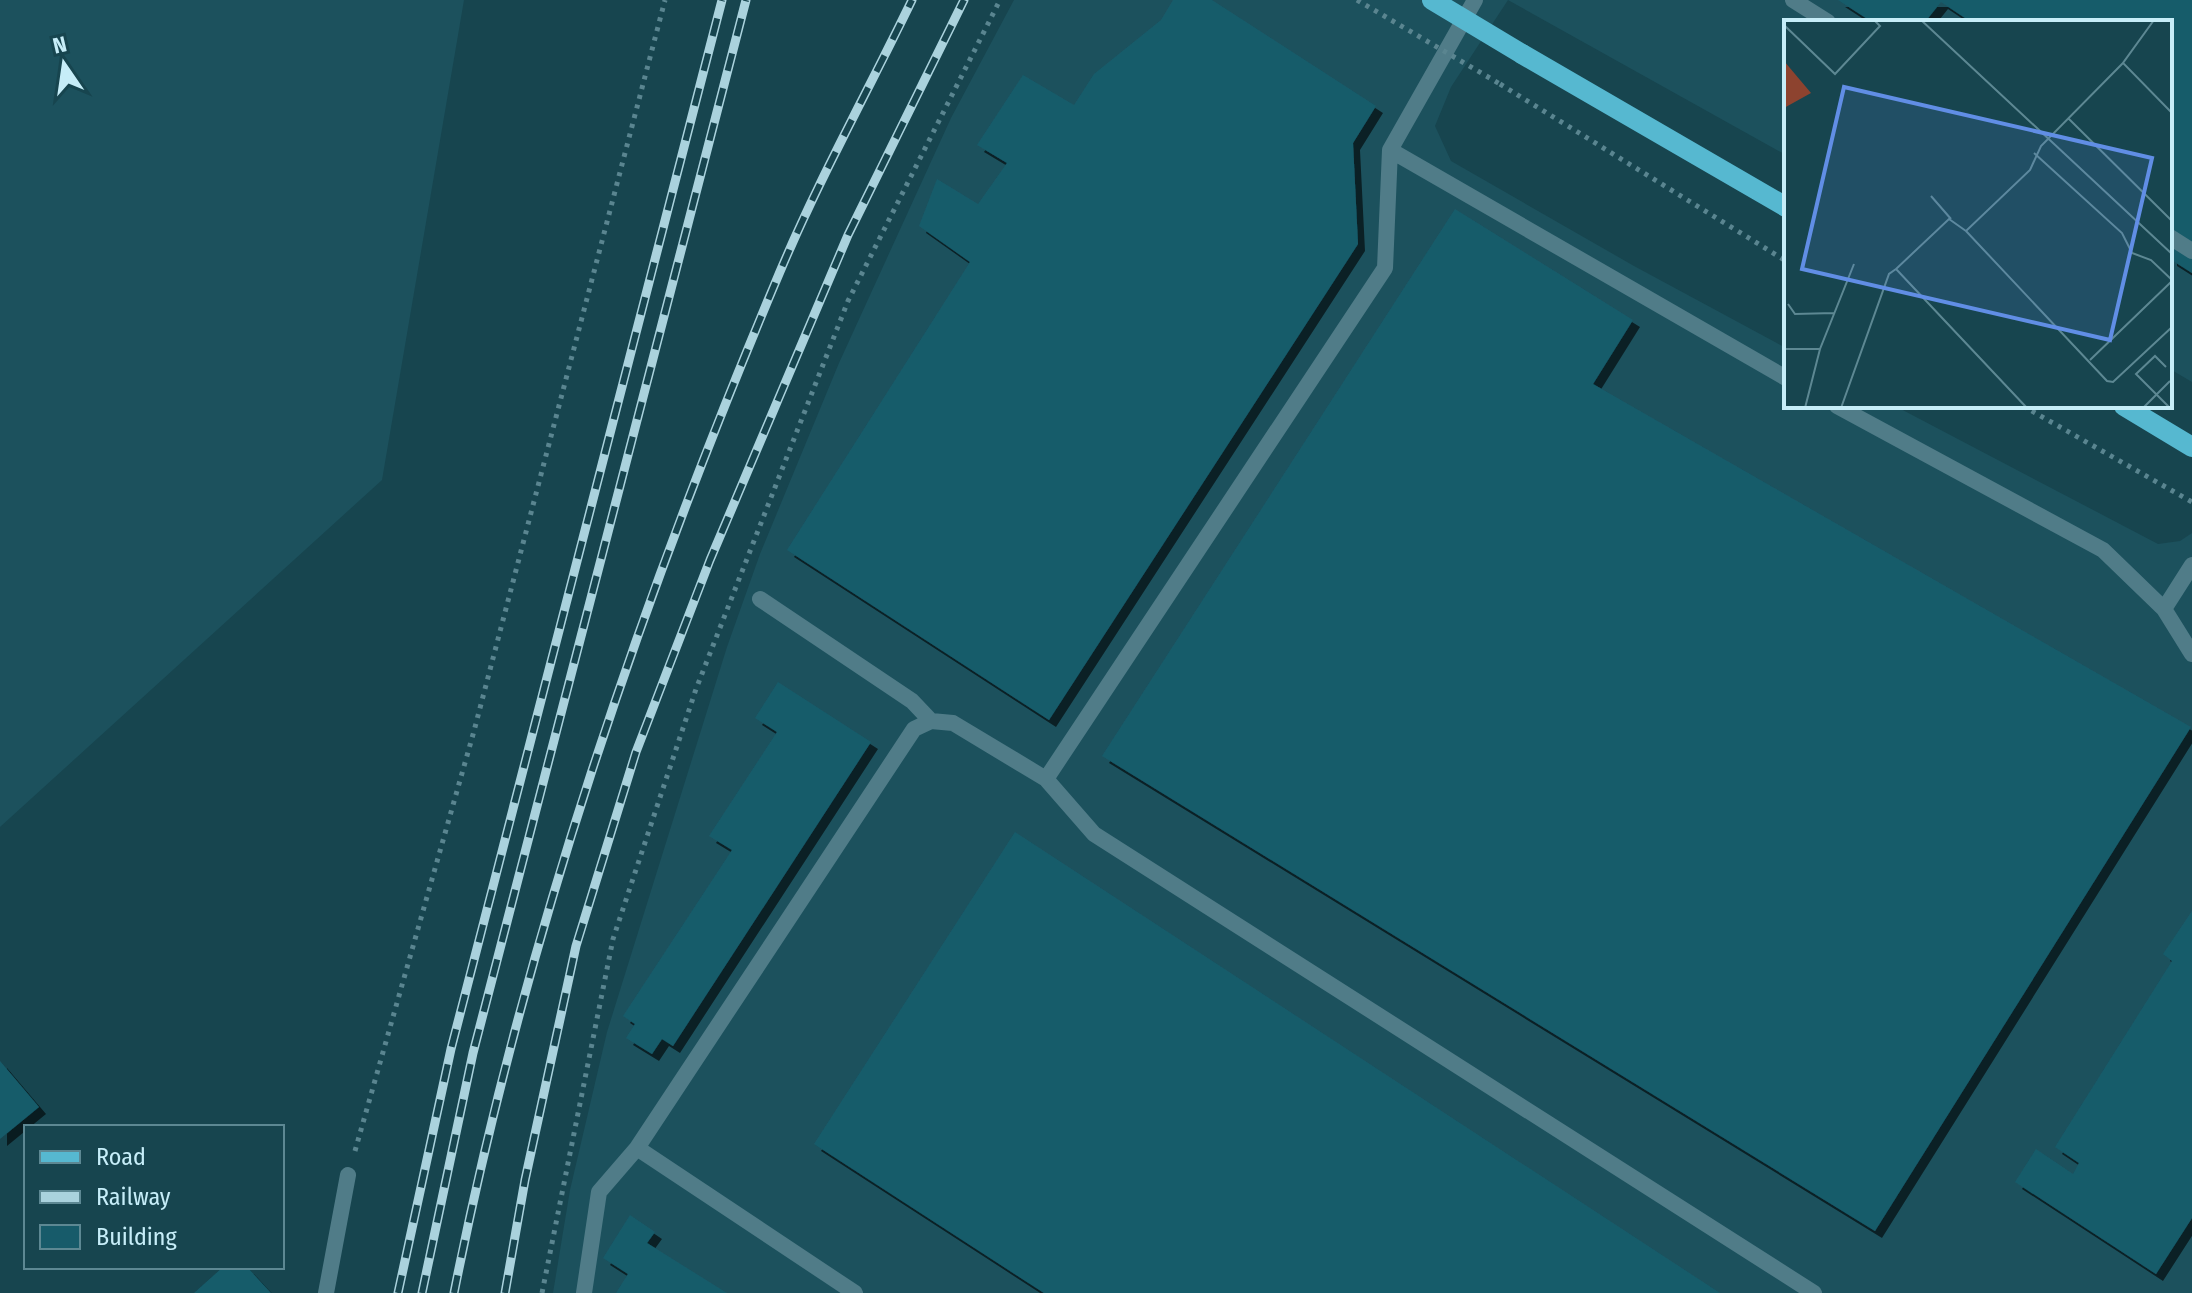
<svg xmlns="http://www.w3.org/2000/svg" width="2192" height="1293" viewBox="0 0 2192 1293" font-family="'Fira Sans Condensed',sans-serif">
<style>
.built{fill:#1c515d}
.building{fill:#175b6a;filter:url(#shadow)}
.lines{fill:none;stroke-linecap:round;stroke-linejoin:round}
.path{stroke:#5a8590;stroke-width:5;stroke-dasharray:4 6;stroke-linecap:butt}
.lane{stroke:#507c88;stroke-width:16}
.street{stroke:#507c88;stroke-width:16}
.primary{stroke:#56b8d0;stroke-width:20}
.rail-casing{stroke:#aad2dd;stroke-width:9}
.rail{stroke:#17454f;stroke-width:6;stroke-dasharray:18;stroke-linecap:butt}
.path-bridge{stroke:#5a8590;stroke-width:5;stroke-dasharray:4 6;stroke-linecap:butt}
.primary-bridge{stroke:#56b8d0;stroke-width:20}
.inset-road{fill:none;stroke:#5d8893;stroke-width:2}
.view{fill:#618ee5;fill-opacity:0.15;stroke:#618ee5;stroke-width:4}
.inset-edge{fill:none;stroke:#c6edf8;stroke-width:4}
</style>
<defs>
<filter id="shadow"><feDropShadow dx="7" dy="7" stdDeviation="0" flood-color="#0009"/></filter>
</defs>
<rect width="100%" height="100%" fill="#17454f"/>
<path class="built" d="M0,0H464L382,480L0,827Z
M1014,0H2192V382L2170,369V22H1786V155L1508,0L1451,87L1435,126L1451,161L1634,266L1786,348V406H1895L2158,544L2180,541L2192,533V1293H553L570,1190L607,1032L727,647L760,554L839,363L951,118Z"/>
<path class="building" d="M1173,0H1212L1376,106L1353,143L1358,244L1049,720L787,550L970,262L919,226L937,179L978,204L1007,163L977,145L1023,75L1074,105L1094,74L1161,20Z
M1838,0H2192V273L2170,259V22H1971L1941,2L1925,22H1872Z
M1455,209L1633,320L1593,384L2191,727L1875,1231L1102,756Z
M778,682L871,742L673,1046L662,1039L652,1054L626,1038L635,1024L623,1016L732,850L709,836L777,732L755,718Z
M1015,832L1720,1293H1044L814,1144Z
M2192,911V1218L2156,1274L2015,1182L2036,1149L2073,1174L2079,1163L2055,1147L2172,961L2163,954Z
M0,1061L39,1107L0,1139Z
M630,1215L655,1232L647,1243L727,1293H616L628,1274L603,1258Z
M223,1267H247L271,1293H194Z"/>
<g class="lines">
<path class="path" d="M1500,84L1786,261
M2023,406L2192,502
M355,1151L474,731L665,0
M542,1293L613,939L696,689L848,301L1000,0"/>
<path class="lane" d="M1793,0L1828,22
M1390,150L1786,378
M2170,237L2192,251
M1837,406L2103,550L2164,609L2192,654
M760,599L912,701L931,721
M2164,609L2192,565
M1046,779L1094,834L1814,1293
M584,1293L599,1192L637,1148
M855,1293L637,1148L914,729L931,721L953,723L1046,779L1385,268L1390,150L1475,0"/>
<path class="street" d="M326,1293L348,1175"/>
<path class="primary" d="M1522,54L1786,207
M2124,406L2192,447"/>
<defs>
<path id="rail" d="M398,1293L451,1049L722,0
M422,1293L473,1053L746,0
M454,1293C524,941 640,603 779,274C818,181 868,91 912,0
M505,1293L525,1180L576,946L636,752L710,560L848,235L964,0"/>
</defs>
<use href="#rail" class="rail-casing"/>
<use href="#rail" class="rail"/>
<path class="path-bridge" d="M1357,0L1500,84"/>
<path class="primary-bridge" d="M1432,0L1522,54"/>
</g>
<g transform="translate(1784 20)">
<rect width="388" height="388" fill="#17454f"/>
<path d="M0,41L27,73L0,88Z" fill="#8d432f"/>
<path class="inset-road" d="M137,0L388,234M370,0L339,43L388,93M0,5L51,54L96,6L90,0M284,98L388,201M250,133L338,213L348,233L367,240L388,260M147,176L167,199M182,211L323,361L329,362L388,307M4,284L11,294L50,293M0,329H36M306,340L388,261M382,347L371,336L352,354L386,388M360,387L386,361M21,388L36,329L70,244M57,388L105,254L112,249M243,388L112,249L165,199L182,211L246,150L257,126L339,43"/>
<path class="view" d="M60,67L368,138L326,320L18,249Z"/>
<rect width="388" height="388" class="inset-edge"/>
</g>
<rect x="24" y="1125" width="260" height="144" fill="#17454f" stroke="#5d8893" stroke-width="2"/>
<rect x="40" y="1151" width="40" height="12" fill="#56b8d0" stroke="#5d8893" stroke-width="2"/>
<text x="96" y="1165" font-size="24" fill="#c6edf8">Road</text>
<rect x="40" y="1191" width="40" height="12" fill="#aad2dd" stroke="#5d8893" stroke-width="2"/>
<text x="96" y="1205" font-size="24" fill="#c6edf8">Railway</text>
<rect x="40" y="1225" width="40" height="24" fill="#175b6a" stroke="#5d8893" stroke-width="2"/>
<text x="96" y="1245" font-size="24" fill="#c6edf8">Building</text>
<g transform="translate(64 64) rotate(347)" stroke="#17454f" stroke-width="6" paint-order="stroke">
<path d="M0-6L14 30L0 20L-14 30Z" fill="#c6edf8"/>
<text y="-12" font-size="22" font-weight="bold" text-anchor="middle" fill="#c6edf8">N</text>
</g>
</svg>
